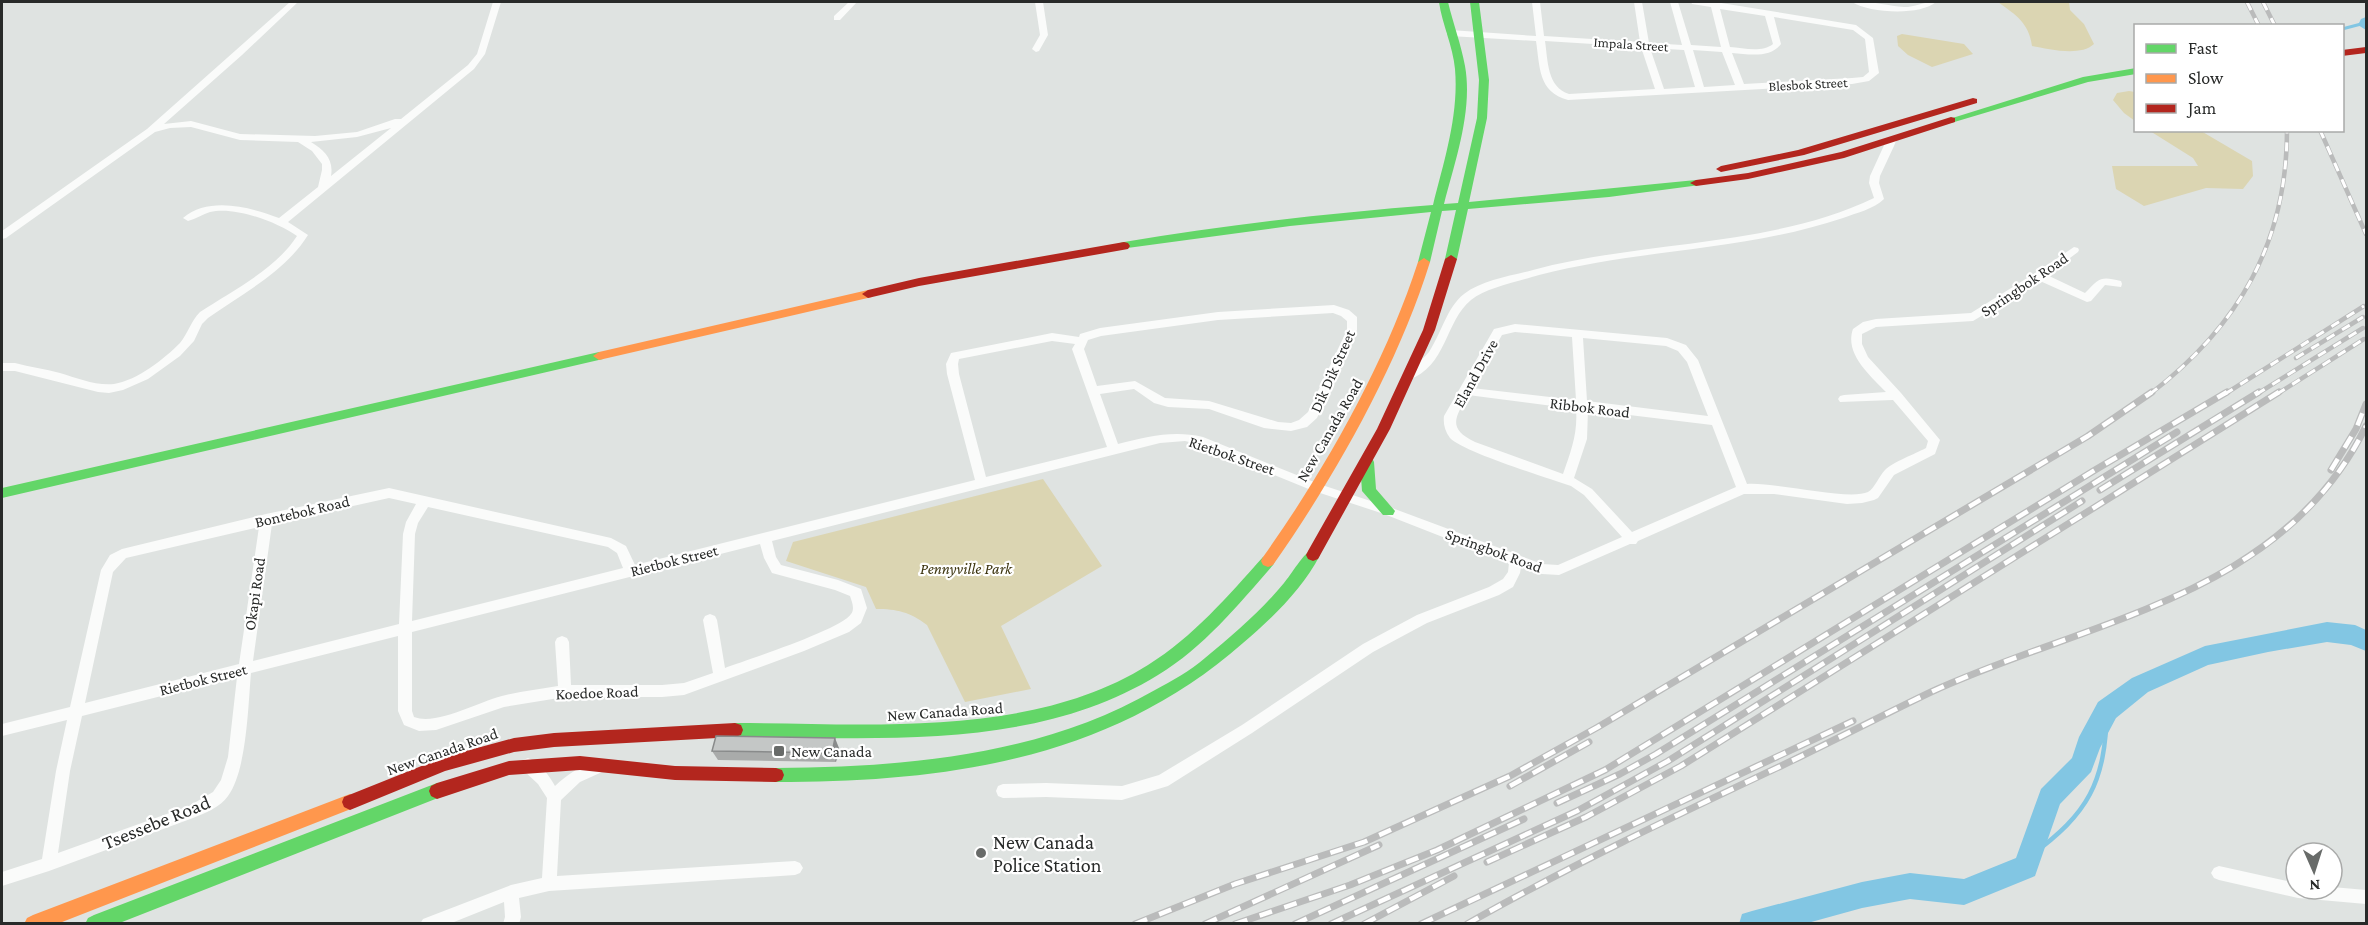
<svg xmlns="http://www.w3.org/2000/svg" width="2368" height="925" viewBox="0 0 2368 925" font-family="'Crimson Pro',serif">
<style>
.green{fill:#dbd5b2}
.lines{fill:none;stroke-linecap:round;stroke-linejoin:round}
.stream-far1{stroke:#82c6e3;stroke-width:3}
.stream{stroke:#82c6e3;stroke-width:4.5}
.river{fill:#82c6e3;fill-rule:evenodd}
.street{fill:#fafbfa;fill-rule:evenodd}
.fast{fill:#63d668;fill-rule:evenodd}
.slow{fill:#ff974d;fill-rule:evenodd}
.jam{fill:#b3261e;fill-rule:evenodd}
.rail-far1-casing{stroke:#babbbb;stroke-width:4.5}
.rail-casing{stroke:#babbbb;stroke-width:7}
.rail-far1{stroke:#fff;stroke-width:3;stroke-dasharray:9;stroke-linecap:butt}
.rail{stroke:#fff;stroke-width:4.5;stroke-dasharray:13;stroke-linecap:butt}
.wall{fill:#a9abaa}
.shaded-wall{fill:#898b8b}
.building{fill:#c4c7c6;stroke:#898b8b;stroke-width:1.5}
.poi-dot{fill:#686b69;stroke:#fff;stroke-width:2}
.labels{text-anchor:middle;stroke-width:4.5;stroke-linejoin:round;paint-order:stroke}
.far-street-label{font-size:14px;fill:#282a29;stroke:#fff}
.street-label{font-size:16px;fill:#282a29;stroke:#fff}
.park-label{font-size:16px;font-style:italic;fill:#3c340f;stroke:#fff}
.poi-label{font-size:16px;fill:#282a29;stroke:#fff;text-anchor:start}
.near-street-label{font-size:20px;fill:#282a29;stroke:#fff}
.near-poi-label{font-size:20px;fill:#282a29;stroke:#fff;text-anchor:start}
</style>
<rect width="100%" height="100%" fill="#dfe3e1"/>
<path class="green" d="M1998,2H2069L2070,10L2084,24L2094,44C2080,57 2049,49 2032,46C2029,23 2016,15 1998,2Z
M1902,34L1964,44L1973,54L1932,67L1908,55L1898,46L1897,36Z
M2129,91L2135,92V121L2124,113L2113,100L2117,93Z
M2150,131H2201L2252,161L2253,176L2243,189L2206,188L2144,206L2116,189L2112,166H2198L2193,158Z
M1043,479L1102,566L1001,626L1031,689L965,702L927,625C910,612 897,609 876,609L866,587L786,561L793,542Z"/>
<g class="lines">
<path class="stream-far1" d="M2342,29L2365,23"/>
<path class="stream" d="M2355,635L2366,637
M2030,856C2089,813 2105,783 2107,710"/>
<path class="river" d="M2366,17V30L2358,25L2361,19Z
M2327,622L2355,625L2366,630V651L2351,645L2327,642L2268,652L2208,665L2148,692L2116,718L2100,748L2091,772L2060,804L2035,876L1964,905L1910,899L1862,908L1804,924H1739L1742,914L1752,911L1862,882L1910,873L1964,879L2016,858L2041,789L2072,758L2079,737L2098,702L2132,678L2205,646Z"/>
<path class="street" d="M290,2H298L242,55L164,124L191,121L240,134L315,136L357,132L395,119H401L468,65L477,54L493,2H501L485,54L474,69L288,222L308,235C285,272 243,293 208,318L202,324L194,341L180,356L148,379L123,390L109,393L98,392L15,371H2V363H15C30,367 45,369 60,373C77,378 96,386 114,384C138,380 164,359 180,343C188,333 191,321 200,312C233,290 275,270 297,236C277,222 235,206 210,212C203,214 196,219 188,221L183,218C209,196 250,207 279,218L318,187L322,170V164L312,151L298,142L240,140L191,127L170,128L155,132L6,238L2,239V231L147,129ZM391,128L331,176C334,159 324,150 311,142L357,137Z
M849,2H857L840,20H834V16Z
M1035,2H1043L1048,35L1039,51L1036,52L1032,49L1040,35Z
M1532,2H1540L1544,36L1640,42L1634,2H1642L1649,43L1682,45L1670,2H1678L1691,45L1721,47L1711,7L1692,4L1691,2H1715L1856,25L1873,38L1879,73L1869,81L1852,84L1568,100C1538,92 1540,67 1536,41L1450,36L1446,33L1450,30L1536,36ZM1720,9L1765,16L1773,44C1762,53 1743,48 1730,47ZM1774,17L1853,30L1865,39L1869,72L1863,77L1852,78L1744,84L1732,53C1748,54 1770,59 1781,44ZM1545,41L1641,47L1655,89L1569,94C1547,87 1548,61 1545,41ZM1650,48L1684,50L1695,87L1664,89ZM1693,50L1722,52L1735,85L1704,87Z
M1852,2C1869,0 1886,6 1904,7C1916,7 1925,1 1936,2C1920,16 1869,13 1852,2Z
M1891,138L1896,141L1894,146L1880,176L1879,183L1884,199C1874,209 1856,213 1843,218C1745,251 1639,249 1539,275C1520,281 1487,287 1471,300C1445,321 1447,367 1408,380L1402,376C1409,367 1421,362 1429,352C1441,334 1447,307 1464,294C1482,280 1511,276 1533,270C1643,240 1770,248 1874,198L1869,183L1870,176L1886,141Z
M2074,247L2078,248L2079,250L2078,252L2047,275L2085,293C2100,278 2100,276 2121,281L2122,284L2121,287L2105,285L2091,301L2087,302L2040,281L1973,321L1876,327L1862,334V344L1868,357L1901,393L1940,440L1935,454L1894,475L1878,498L1874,500L1862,503L1847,504L1774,494H1744L1638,541L1636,544H1630L1559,575L1542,574L1521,567L1520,573L1513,587L1499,595L1427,623L1373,652L1252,733L1168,786L1122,800L1046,797L1003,798L998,796L996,791L998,786L1003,784L1046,783L1122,786L1159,775L1242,725L1363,644L1417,615L1489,587L1503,579L1508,572L1509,563L1384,514L1311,490L1201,445L1185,441L1160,443L772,541L776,557L781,565L838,580L861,589L867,608L861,623L849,632L804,651L684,695L662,697H565L504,707L436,730L419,731L404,725L398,711V636L251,673C248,706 247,770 228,796C220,807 206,813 193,818L49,871L2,886V872L42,859L56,771L67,720L2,736V724L70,707L101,570L110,555L122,549L266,514L389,488L611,538L626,546L635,565L975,480L947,374L946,364L951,353L1052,333L1079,337L1080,334L1100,328L1218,312L1334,305L1349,310L1357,317V330L1317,418L1307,427L1291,431L1264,428L1209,409L1168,407L1154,403L1134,389L1100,394L1118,444C1148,437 1172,430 1203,437L1319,484L1392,508L1521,556L1542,564L1558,565L1622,537L1584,495L1571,486C1548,478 1463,452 1450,438C1445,431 1443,424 1444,416L1494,329L1515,324L1667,338L1686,345L1698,360L1747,484C1775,482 1849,501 1868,492C1875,488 1879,476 1885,470C1893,462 1915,454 1926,448L1928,441L1893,400L1840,402L1838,399L1840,396L1844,395L1886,392C1871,376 1844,354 1853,329L1863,322L1876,319L1971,313L2035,273ZM1333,313L1341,316L1347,321V330L1308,412L1299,420L1291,423L1278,422L1209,401L1165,398L1135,381L1097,386L1084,349L1088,340L1101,336L1218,320ZM1515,332L1572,337L1576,400L1472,388L1502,335ZM1583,338L1666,346L1678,351L1687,362L1708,416L1587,401ZM1052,341L1075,344L1072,349L1107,447L986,477L959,374L958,364L959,359ZM1468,395L1576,409C1578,433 1571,451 1563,474L1475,442C1447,428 1455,418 1468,395ZM1588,410L1712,425L1736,487L1632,532L1592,489L1574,478L1587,439ZM389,498L416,504L406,522L403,534L399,624L253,661L272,524ZM428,507L608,547L617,553L623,568L412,621L415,534L418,523ZM259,527L239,664L85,703L113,572L126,558ZM760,544L764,558L772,573L835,590L850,596C852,602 855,609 851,614C842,629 747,660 725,668L717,620L715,616L710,614L705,616L703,620L713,673L684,683L662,685H571L569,642L567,638L562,636L557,638L555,642L558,686C541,689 523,691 506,695C481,700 438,726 414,717L412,711V632ZM237,677L228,757L221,780L213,792L189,806L58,853L70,771L82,716Z
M528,758C540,763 549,775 555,786C569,773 579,767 597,760L602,762L604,767L602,772L580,782L561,800L557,876L795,861L800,863L803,868L800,873L795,875L549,891L519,898L521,917L519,924H503L505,917L504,902L449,924H420L423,919L511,885L542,878L547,798L538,784L523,770L521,765L523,760Z
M2219,866L2296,883V889H2332V887L2366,890V904L2298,898L2219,880L2214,878L2211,873L2214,868Z"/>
<path class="fast" d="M1439,2H1448C1453,23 1461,44 1465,66C1473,111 1455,161 1444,204L1458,203L1477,118L1479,80L1470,2H1479L1489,80L1487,118L1469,202L1696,180L1700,181V185L1609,197L1468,209L1457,259L1451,263L1445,259L1456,210L1442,211L1430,262L1424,266L1418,262L1431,212L1290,226L1120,249L1118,246L1120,243L1124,242C1226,225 1329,213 1433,205C1444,161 1459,115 1455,69C1453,46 1442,24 1439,2Z
M2136,68V74L2088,82L1951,123L1946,120L2083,77Z
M599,352L603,353L605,356L603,359L2,498V488Z
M1367,457L1372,458L1374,462L1376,489L1395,511L1393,515H1383L1362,491L1360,462L1362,458Z
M1313,549L1318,551L1320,555C1302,590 1272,618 1243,643C1110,760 947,782 776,782L770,780L768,775L770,770L776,768C906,767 1040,756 1155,690C1172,681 1190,671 1205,658C1233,635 1261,611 1284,583C1291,575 1304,552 1313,549Z
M1268,555L1273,557L1275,561L1273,565C1238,605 1204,647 1158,675C1033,752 876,737 735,737L729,735L727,730L729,725L735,723C868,723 1030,739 1148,665C1193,637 1228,596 1263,557Z
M437,783L443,786L445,791L443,796L117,924H85L88,918L94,915Z"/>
<path class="slow" d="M1424,258L1430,262C1398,365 1335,477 1273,565L1268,567L1263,565L1261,561L1263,557C1325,470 1385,364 1418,262Z
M868,290L874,294L872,297L599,360L593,356L599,352Z
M350,794L356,797L358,802L356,807L57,924H24L27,918L33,915Z"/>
<path class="jam" d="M2366,47V53L2342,56V50Z
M1973,98L1977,99V103L1804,155L1721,172L1716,169L1721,166L1798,150Z
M1951,117L1955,118V122L1844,158L1748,179L1696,186L1690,183L1696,180L1748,173L1841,152Z
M1124,242L1128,243L1130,246L1128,249L919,286L868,298L862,294L868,290L919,278Z
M1451,255L1457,259L1435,330L1390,429L1318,559L1313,561L1308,559L1306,555L1308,551L1377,429L1423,330L1445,259Z
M735,723L741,725L743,730L741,735L735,737L554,747L514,752L445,771L350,810L344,807L342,802L344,797L444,757L514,738L554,733Z
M580,756L675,766L776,768L782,770L784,775L782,780L776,782L675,780L580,770L509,775L437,799L431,796L429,791L431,786L437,783L509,761Z"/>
<defs>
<path id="rail-far1" d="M2247,2L2259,26
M2263,2L2275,26
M2320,130L2366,234
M2296,358L2363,317
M2150,394C2239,326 2287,242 2287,130
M2225,394L2364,306
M2257,394L2363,328
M2277,394L2364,339"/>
<path id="rail" d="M2331,470L2356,429L2366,404
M2100,490L2259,392
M1510,786L1589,742
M1557,803L1620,774L1656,754L2177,432
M1487,862L1586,817L1681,766L2279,392
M1135,924L1235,884L1364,842L1510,776L1598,727L2088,436L2152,392
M1205,924L1379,845
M1235,924L1350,885L1437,850L1605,770L2095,470L2227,392
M1295,924L1524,819
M1331,924L1577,811L1668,761L2082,501
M1364,924L1454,876
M1421,924L1853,721
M1467,924C1569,866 1675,816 1781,766C1831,742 1881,716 1931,692C2087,620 2283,597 2366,426"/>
</defs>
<use href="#rail-far1" class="rail-far1-casing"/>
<use href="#rail" class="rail-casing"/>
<use href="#rail-far1" class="rail-far1"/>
<use href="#rail" class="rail"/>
</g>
<path class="wall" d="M839,748L836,762L718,760L712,751Z"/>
<path class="shaded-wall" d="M835,738L839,748L836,762L832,753Z"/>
<path class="building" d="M716,736L835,738L832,753L712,751Z"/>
<g class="poi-dot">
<rect x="773" y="745" width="12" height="12" rx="3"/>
<circle cx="981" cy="853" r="6"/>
</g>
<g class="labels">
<g class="far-street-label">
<text transform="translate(1631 44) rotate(4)" y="5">Impala Street</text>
<text transform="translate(1808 84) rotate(-3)" y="5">Blesbok Street</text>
</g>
<g class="street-label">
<text transform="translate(2024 284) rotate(-34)" y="6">Springbok Road</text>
<text transform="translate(1332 371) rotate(-66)" y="6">Dik Dik Street</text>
<text transform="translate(1475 373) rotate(-61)" y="6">Eland Drive</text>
<text transform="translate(1590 407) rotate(7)" y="6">Ribbok Road</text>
<text transform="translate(1329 430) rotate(-60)" y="6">New Canada Road</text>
<text transform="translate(1232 455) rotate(19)" y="6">Rietbok Street</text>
<text transform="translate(302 511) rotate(-13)" y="6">Bontebok Road</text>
<text transform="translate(1494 550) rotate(20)" y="6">Springbok Road</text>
<text transform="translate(674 560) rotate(-14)" y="6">Rietbok Street</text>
<text transform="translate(254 594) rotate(-82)" y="6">Okapi Road</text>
<text transform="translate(203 679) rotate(-14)" y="6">Rietbok Street</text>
<text transform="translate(597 692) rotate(-2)" y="6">Koedoe Road</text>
<text transform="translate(945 711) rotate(-4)" y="6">New Canada Road</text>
<text transform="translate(442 751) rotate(-19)" y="6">New Canada Road</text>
</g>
<g class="park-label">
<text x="966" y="574">Pennyville Park</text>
</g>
<g class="poi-label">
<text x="791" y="757">New Canada</text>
</g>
<g class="near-street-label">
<text transform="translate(156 822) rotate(-22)" y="7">Tsessebe Road</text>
</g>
<g class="near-poi-label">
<text x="993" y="849">New Canada<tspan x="993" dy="23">Police Station</tspan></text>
</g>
</g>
<rect width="2368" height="925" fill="none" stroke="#282a29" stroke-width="6"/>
<rect x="2134" y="24" width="210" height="108" fill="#ffffff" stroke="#a9aaa9" stroke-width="1.5"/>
<rect x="2146" y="44" width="30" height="9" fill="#63d668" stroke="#a9aaa9" stroke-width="1.5"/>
<text x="2188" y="54" font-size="18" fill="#282a29">Fast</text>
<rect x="2146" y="74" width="30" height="9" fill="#ff974d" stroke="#a9aaa9" stroke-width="1.5"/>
<text x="2188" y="84" font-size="18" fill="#282a29">Slow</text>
<rect x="2146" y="104" width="30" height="9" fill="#b3261e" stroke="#a9aaa9" stroke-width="1.5"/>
<text x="2188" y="114" font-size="18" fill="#282a29">Jam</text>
<g transform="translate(2314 871) rotate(177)"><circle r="28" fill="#ffffff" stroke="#a9aaa9" stroke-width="1.5"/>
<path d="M0-4.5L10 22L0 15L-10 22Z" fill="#686b69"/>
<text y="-9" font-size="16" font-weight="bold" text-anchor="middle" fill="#282a29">N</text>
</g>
</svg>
